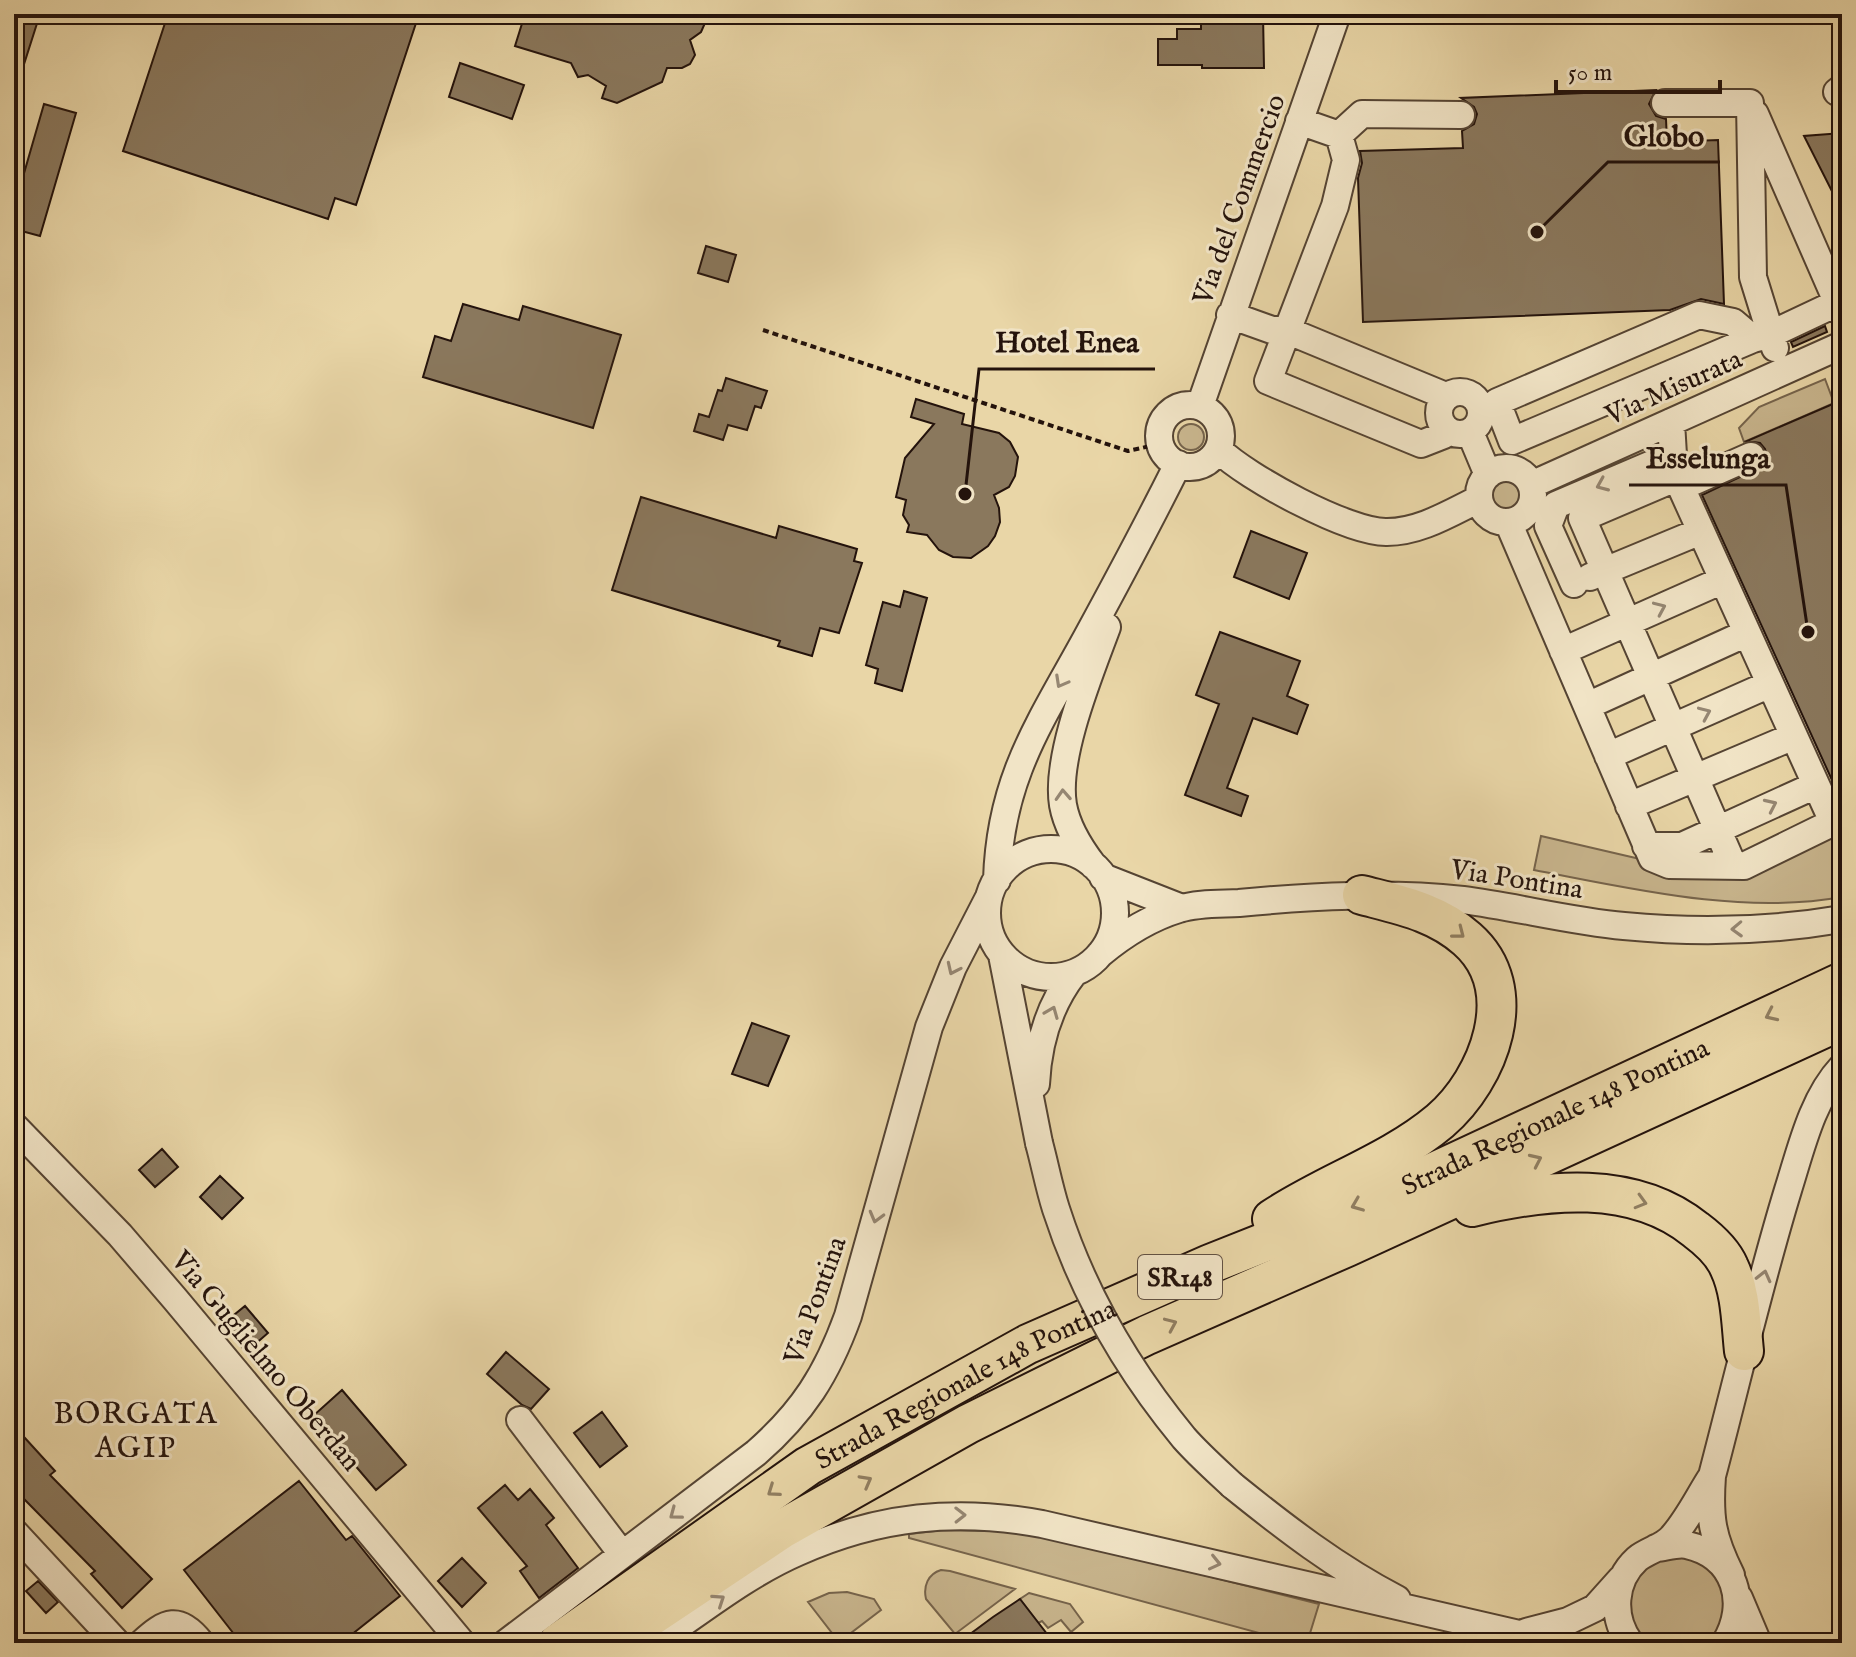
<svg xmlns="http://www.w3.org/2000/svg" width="1856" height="1657" viewBox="0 0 1856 1657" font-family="'IM FELL English',serif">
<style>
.green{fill:#c8b58d;stroke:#76644c;stroke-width:2}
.building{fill:#8a785d;stroke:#24130c;stroke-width:2}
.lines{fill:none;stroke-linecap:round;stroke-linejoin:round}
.minor-casing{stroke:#543;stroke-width:30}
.highway-casing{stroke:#24130c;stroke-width:42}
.path{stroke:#24130c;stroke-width:4;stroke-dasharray:6 4;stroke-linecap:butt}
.minor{stroke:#f1e4c6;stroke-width:26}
.highway{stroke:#e9d6a7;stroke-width:38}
.minor-bridge-casing{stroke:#543;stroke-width:30;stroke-linecap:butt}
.minor-bridge{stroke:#f1e4c6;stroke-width:26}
.oneway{stroke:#958672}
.oneway2{stroke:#907e61}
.labels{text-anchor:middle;stroke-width:6;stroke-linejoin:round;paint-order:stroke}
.shield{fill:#f1e4c6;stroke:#625244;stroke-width:2}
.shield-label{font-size:26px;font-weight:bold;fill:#24130c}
.street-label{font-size:28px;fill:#24130c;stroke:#f1e4c6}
.neighbourhood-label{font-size:30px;letter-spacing:2px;fill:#24130c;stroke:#f1e4c6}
.leader{fill:none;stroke:#24130c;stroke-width:3}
.callout-dot{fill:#24130c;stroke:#f1e4c6;stroke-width:3}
.callout-label{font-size:30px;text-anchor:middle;font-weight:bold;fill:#24130c;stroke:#f1e4c6;stroke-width:6;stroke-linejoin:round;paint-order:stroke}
</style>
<rect width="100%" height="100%" fill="#e9d6a7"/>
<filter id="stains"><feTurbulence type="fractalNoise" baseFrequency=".0025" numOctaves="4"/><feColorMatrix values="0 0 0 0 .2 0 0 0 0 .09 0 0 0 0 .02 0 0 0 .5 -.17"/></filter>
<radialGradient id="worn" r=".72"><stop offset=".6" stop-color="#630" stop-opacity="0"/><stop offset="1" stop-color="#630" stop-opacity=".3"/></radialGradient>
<path class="green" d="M1825,379L1834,403L1744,442L1739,428L1759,407Z
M1178 437a13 13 0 1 1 26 0a13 13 0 1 1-26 0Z
M1489 495a17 17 0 1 1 34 0a17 17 0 1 1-34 0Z
M1842,833V897C1742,915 1633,889 1534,870L1541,836L1640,859L1749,875Z
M985,1525L1076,1543L1319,1604L1307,1643H1296L909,1538V1534L944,1530L984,1531Z
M1684,1554L1706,1562L1729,1597L1719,1636L1711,1643H1643L1635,1635L1626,1597L1633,1580L1659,1557Z
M941,1570L950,1571L1015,1589L955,1634L926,1599C923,1586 928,1574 941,1570Z
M847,1592L874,1599L881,1610L839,1642L808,1602L829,1593Z
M1029,1593L1070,1604L1083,1622L1071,1632L1061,1620L1048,1628L1042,1621L1038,1623L1020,1599Z"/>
<path class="building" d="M14,14H40L18,83L14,82Z
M168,14H419L356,205L335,198L328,219L123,151Z
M525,14H705V23L701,32L690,40L695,55L690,64L682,68H667L662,82L617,103L602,98L606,86L588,75L578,77L571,63L515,46Z
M1201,14H1263L1264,68H1202V65H1158V39H1177V29H1201Z
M460,63L524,85L512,119L449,97Z
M1656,90L1649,104L1656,116L1666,119L1667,142L1718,140L1724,304L1701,299L1670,310L1363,322L1358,178L1362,163L1360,151L1463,148L1462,131L1474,124L1477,114L1474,107L1461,98Z
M44,104L76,113L40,236L14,229V208Z
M1842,133V211L1804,136Z
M706,246L736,255L728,282L698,273Z
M463,304L519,320L523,306L621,335L593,428L423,377L435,336L451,341Z
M1825,326L1827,332L1793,347L1791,342Z
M726,378L767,391L761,408L755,406L747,430L728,425L723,440L694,431L699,414L709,417L718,390L722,391Z
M916,399L964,414L962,424L999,433L1010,442L1018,457L1015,476L1009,487L994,495L999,508L1000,522L995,536L988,546L971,558L953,557L939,550L927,535L907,532L909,525L903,515L906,500L896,497L905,458L934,424L911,417Z
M1842,400V802L1702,495L1763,466L1767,457L1765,449L1760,443L1747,441Z
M641,497L776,538L779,526L857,549L854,561L862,563L839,633L820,628L812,656L778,646L780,641L612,590Z
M1251,531L1307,553L1289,599L1234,577Z
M904,591L927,598L902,691L875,683L878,669L866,665L883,602L900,607Z
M1220,632L1300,661L1287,696L1308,705L1297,734L1253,718L1227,788L1248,796L1241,816L1185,795L1219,704L1196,695Z
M752,1023L789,1036L768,1086L732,1074Z
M162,1149L178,1167L155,1187L139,1170Z
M220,1176L243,1198L222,1219L200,1197Z
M245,1306L268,1333L246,1352L223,1324Z
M506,1352L549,1389L531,1409L522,1405L487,1374Z
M342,1390L406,1465L376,1490L313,1416Z
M602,1412L627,1446L600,1467L574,1433Z
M14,1426L55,1471L50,1475L152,1579L122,1608L91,1574L95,1571L24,1499L14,1508Z
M299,1481L346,1540L352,1536L400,1596L341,1643H241L184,1570Z
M505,1485L518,1500L530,1489L554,1518L546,1525L578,1568L539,1598L520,1571L527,1566L478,1508Z
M462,1558L486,1583L462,1607L438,1581Z
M38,1581L58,1602L46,1613L26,1591Z
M1020,1599L1054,1643H958L993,1617Z"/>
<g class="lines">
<defs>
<path id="minor" d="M1837,92L1842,88
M1665,103H1750
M1750,103L1753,277L1775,348
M1755,114L1842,313
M1299,121L1339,135L1362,114L1461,115
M1339,135L1346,160L1335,206L1268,381L1421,444L1444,435L1447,430
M1230,315L1272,330H1286L1441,394L1445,398
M1753,339L1733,322L1699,315L1497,402L1512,441L1753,339L1769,335L1837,303
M1439 413a21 21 0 1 1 42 0a21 21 0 1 1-42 0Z
M1159 436a31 31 0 1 1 62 0a31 31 0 1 1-62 0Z
M1200,406L1337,14
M1671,422L1673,455L1681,487L1833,822
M1470,432L1488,475
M1219,450C1246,477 1349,533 1387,532C1420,532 1450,513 1479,499
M1479 495a27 27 0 1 1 54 0a27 27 0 1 1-54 0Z
M1678,477L1582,518L1733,865
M1531,485L1842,345
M1681,487L1751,456
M1508,522L1652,858L1669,865L1744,866L1842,818
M1590,577L1701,531
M1574,584L1548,526L1556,505L1673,455
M1563,651L1723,580
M1587,706L1747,633
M1608,756L1770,684
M1629,806L1794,736
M1646,846H1682L1816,785
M987 913a64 64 0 1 1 128 0a64 64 0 1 1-128 0Z
M1093,865C1080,848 1067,827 1063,805C1055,757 1090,673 1107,627
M1103,877L1182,908
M997,880C1000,778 1040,723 1087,637C1118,580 1149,522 1178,464
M1100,954C1124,934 1149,918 1179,909C1197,903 1220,904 1239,903C1313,896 1388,892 1463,900C1517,907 1570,921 1624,926C1696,933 1771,931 1842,919
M1002,955L1039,1143
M1036,1084C1038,1043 1049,1005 1074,973
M14,1126L120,1235L175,1299L462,1643
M520,1420L622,1554
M1232,1485C1284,1527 1337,1568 1397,1599
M14,1532L117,1643
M1656,1548C1666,1547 1678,1543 1687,1545C1736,1556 1749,1604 1725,1643
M1731,1575C1712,1537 1709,1518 1712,1476C1737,1381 1759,1285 1788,1190C1801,1149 1812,1099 1842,1067
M1739,1598L1758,1643
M1526,1632L1568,1621L1595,1608L1621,1579
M142,1643C166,1621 179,1615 201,1643
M506,1643L756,1453C803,1412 827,1374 848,1316L929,1027L953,967L988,899
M654,1643C700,1612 747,1574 798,1552C878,1516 957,1508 1042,1524L1558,1643
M1630,1643C1611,1617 1613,1581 1637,1559C1648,1550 1665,1547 1673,1536C1688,1519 1698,1498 1710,1479"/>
<g id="highway">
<path d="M1472,1207C1546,1189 1633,1179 1696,1230C1708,1239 1723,1253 1729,1267C1741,1292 1741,1323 1744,1351"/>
<path d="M1272,1219C1326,1183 1390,1163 1440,1121C1489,1079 1524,989 1467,939C1437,912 1400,905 1362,895"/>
<path id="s1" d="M558,1643L808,1466L1028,1344L1210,1264L1389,1193L1842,982"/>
<path d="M611,1643L782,1529L968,1424L1147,1335L1347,1247L1842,1020"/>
</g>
</defs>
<use href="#minor" class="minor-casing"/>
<use href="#highway" class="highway-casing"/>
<path class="path" d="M763,330L1128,451L1159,444"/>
<use href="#minor" class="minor"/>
<use href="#highway" class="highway"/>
<defs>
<path id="minor-bridge" d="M1039,1143C1045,1165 1049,1187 1056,1209C1083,1293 1128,1370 1184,1438C1199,1455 1216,1470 1232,1485"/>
</defs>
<use href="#minor-bridge" class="minor-bridge-casing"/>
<use href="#minor-bridge" class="minor-bridge"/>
</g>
<defs><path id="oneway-chevron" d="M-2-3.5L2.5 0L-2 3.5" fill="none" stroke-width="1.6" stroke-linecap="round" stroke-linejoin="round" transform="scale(2)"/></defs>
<g class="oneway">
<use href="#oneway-chevron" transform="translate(1602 485) rotate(157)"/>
<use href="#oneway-chevron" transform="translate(1660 608) rotate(-24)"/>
<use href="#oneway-chevron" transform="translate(1061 682) rotate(119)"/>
<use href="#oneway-chevron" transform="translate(1705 713) rotate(-24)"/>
<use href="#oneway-chevron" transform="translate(1063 795) rotate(-93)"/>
<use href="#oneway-chevron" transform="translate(1771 805) rotate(-25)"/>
<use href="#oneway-chevron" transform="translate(1737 929) rotate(178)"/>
<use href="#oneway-chevron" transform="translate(953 969) rotate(115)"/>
<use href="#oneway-chevron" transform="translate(1052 1012) rotate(-68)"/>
<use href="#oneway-chevron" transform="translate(876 1217) rotate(105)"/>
<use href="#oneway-chevron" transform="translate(1764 1276) rotate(-76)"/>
<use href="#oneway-chevron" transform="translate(675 1514) rotate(143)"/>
<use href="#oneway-chevron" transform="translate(960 1515) rotate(-1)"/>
<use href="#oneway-chevron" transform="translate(1215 1563) rotate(13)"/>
<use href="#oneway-chevron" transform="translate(719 1600) rotate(-34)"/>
</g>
<g class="oneway2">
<use href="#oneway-chevron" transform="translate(1459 933) rotate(38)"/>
<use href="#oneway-chevron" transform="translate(1771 1015) rotate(155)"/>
<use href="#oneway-chevron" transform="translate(1536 1160) rotate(-25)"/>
<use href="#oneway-chevron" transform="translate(1641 1202) rotate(16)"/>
<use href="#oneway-chevron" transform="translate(1357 1205) rotate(158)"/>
<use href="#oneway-chevron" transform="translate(1171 1324) rotate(-24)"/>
<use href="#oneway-chevron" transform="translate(866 1481) rotate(-29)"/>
<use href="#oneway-chevron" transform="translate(773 1491) rotate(145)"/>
</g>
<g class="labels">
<rect class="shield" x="1138" y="1255" width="84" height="44" rx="6"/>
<g class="shield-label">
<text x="1180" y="1286">SR148</text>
</g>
<g class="street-label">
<text transform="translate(1238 199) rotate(-70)" y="10">Via del Commercio</text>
<text transform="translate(1673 386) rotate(-24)" y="10">Via Misurata</text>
<text transform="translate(1517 878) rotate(9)" y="10">Via Pontina</text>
<text dy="10" stroke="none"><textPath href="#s1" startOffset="1132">Strada Regionale 148 Pontina</textPath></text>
<text transform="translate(814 1300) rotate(-70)" y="10">Via Pontina</text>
<text transform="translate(267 1360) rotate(50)" y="10">Via Guglielmo Oberdan</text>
<text dy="10" stroke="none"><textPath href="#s1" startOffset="484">Strada Regionale 148 Pontina</textPath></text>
</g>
<g class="neighbourhood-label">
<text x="136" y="1423">BORGATA<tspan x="136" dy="34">AGIP</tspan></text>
</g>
</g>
<path class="leader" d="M1537 232L1608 162H1720M965 494L979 369H1155M1808 632L1786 485H1629"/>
<g class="callout-dot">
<circle cx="1537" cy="232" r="8"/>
<circle cx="965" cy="494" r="8"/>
<circle cx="1808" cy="632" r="8"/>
</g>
<g class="callout-label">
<text x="1664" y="146">Globo</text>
<text x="1067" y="352">Hotel Enea</text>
<text x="1708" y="468">Esselunga</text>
</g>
<rect width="1856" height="1657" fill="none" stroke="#e9d6a7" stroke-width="48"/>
<rect x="16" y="16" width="1824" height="1625" fill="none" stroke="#24130c" stroke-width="4"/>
<rect x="24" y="24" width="1808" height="1609" fill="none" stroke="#24130c" stroke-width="2"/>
<path d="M1556 80v12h164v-12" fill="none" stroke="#24130c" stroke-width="4"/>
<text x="1568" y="80" font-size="24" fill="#24130c" stroke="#f1e4c6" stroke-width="6" paint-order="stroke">50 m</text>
<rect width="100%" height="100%" filter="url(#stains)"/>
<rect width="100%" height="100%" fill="url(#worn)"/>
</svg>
